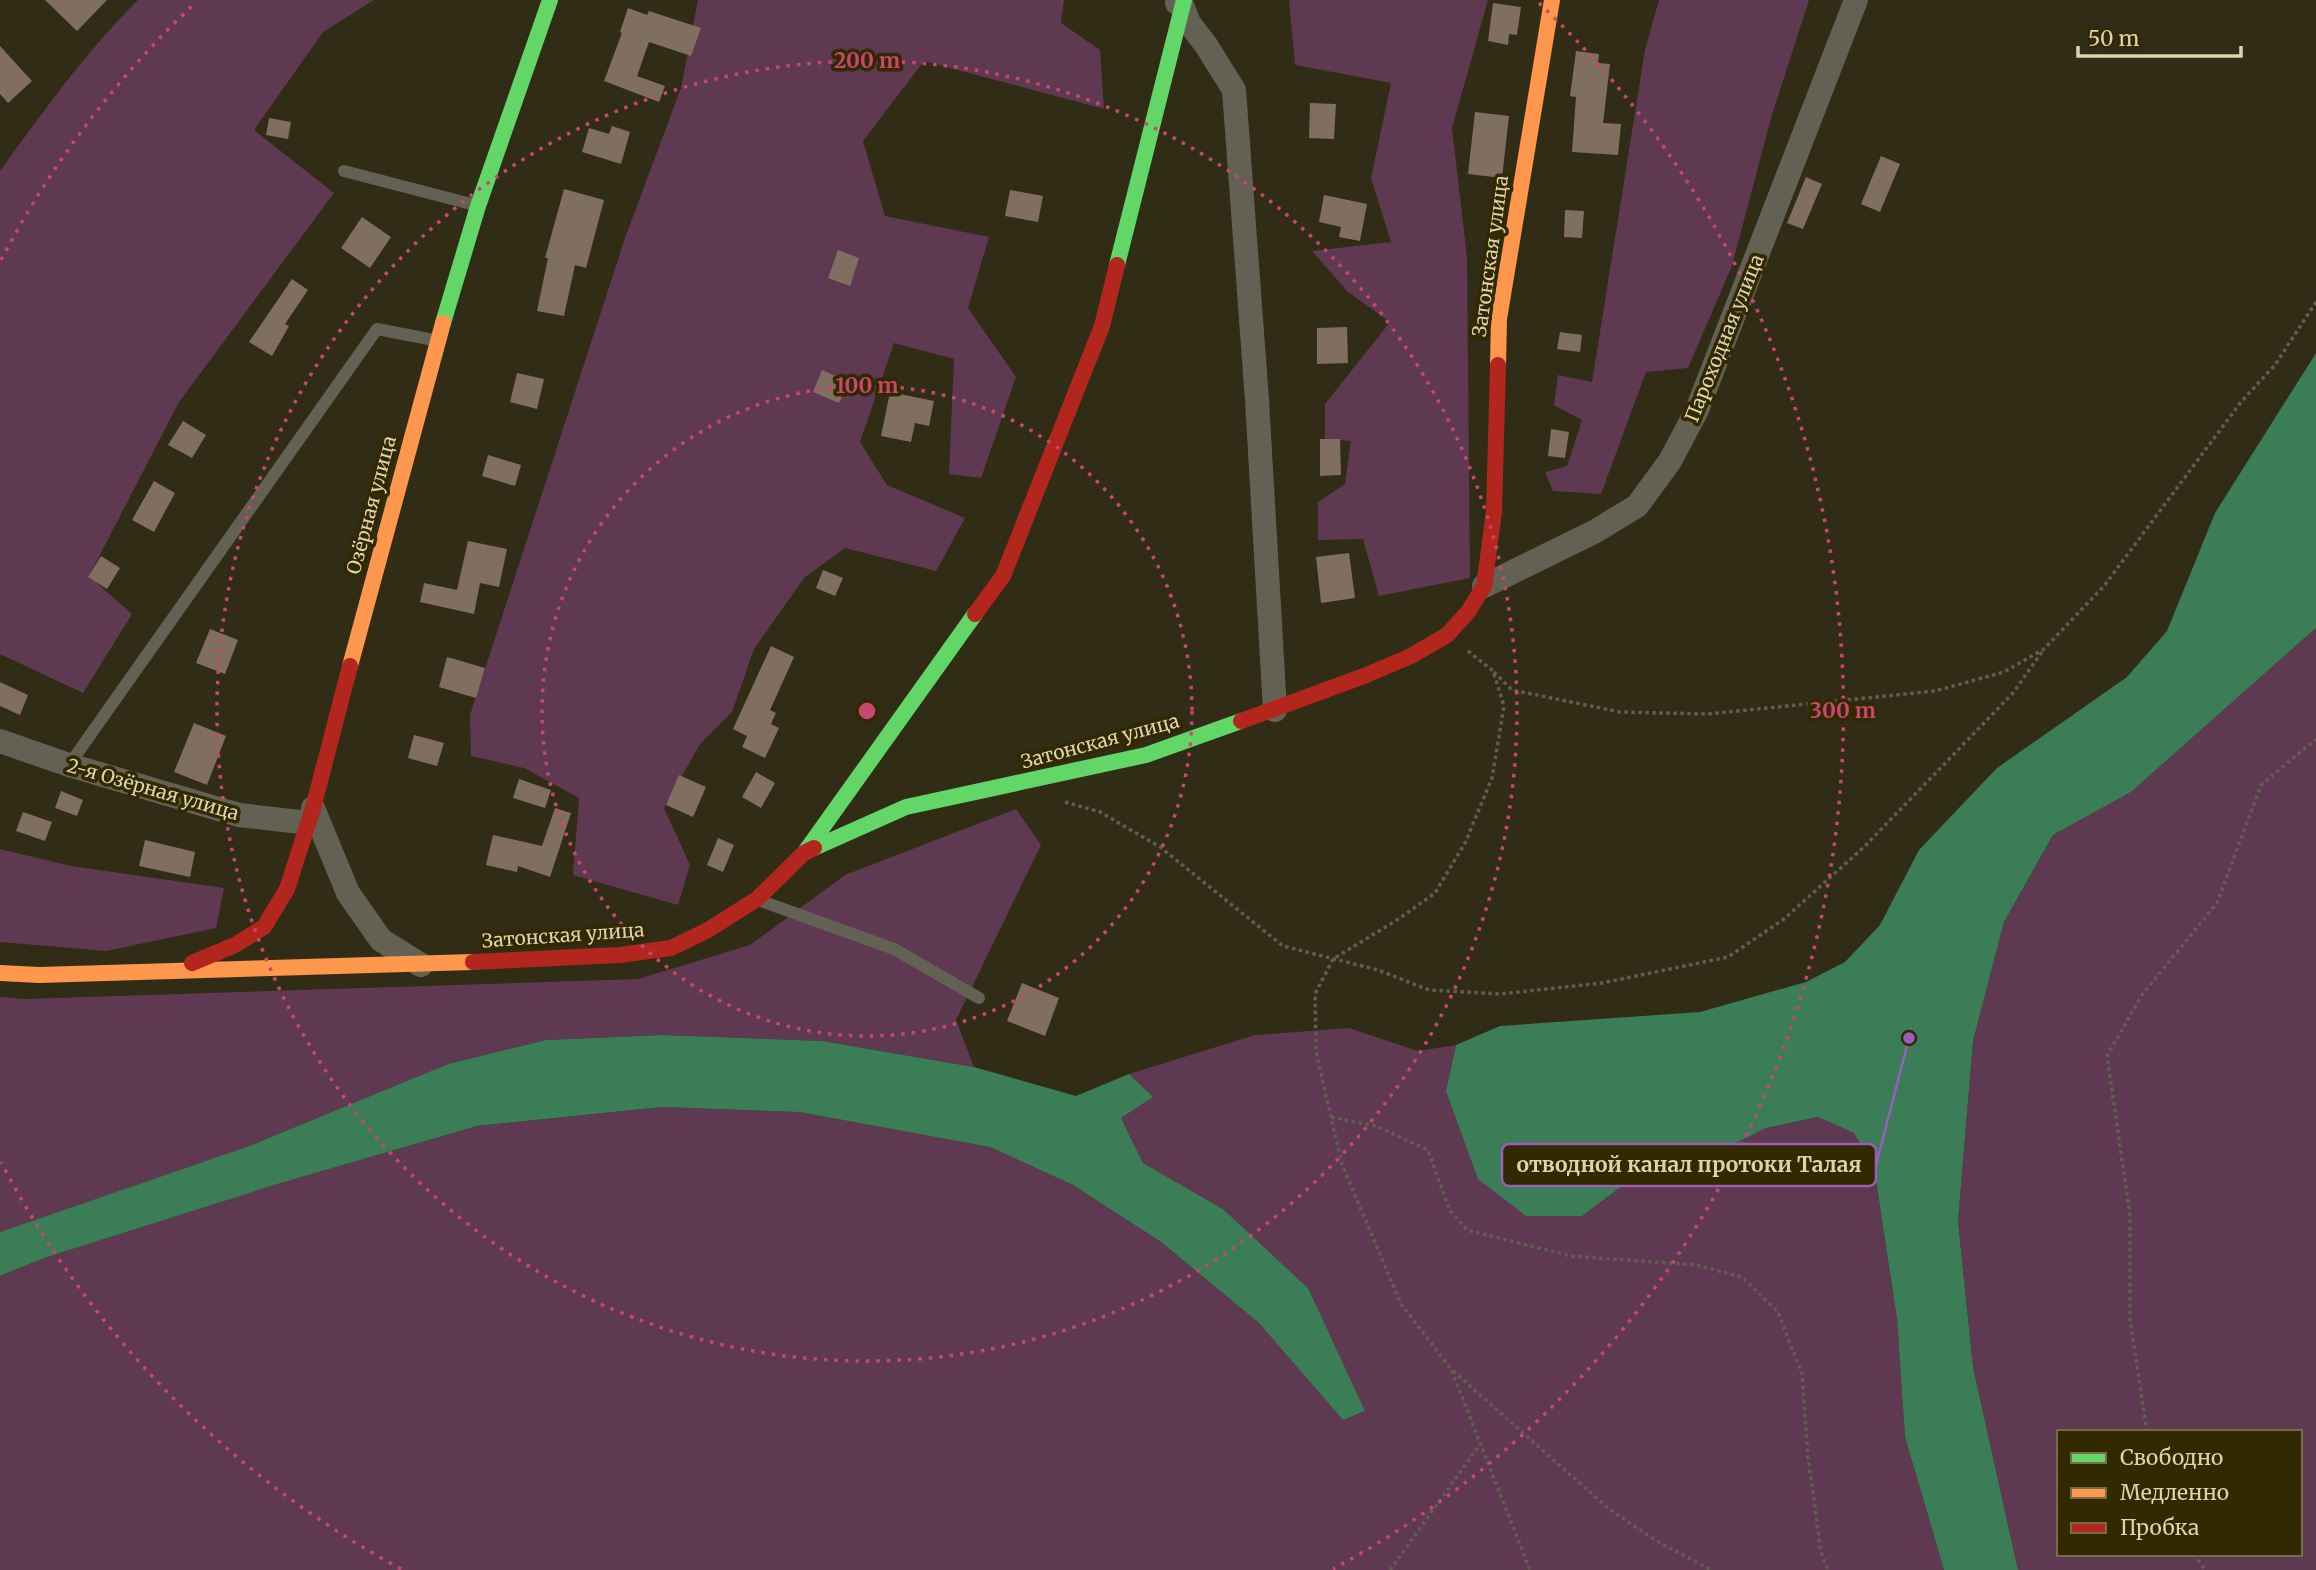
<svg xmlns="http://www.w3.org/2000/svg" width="2316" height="1570" viewBox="0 0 2316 1570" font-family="Merriweather,serif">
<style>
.green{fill:#5f3852;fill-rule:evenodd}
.water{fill:#3a7d56}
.building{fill:#806f60}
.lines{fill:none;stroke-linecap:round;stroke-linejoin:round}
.path{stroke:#615e50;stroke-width:3.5;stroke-dasharray:3.5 3.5;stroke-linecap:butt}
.lane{stroke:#636154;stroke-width:12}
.street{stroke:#636154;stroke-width:24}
.fast{stroke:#63d668;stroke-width:16}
.slow{stroke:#ff974d;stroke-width:16}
.jam{stroke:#b3261e;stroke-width:16}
.ring{fill:none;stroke:#c84770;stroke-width:3.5;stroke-dasharray:3.5 7}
.labels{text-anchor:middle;stroke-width:7;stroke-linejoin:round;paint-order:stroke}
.street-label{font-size:19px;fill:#dcd3af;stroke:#322900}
.centre{fill:#c84770;stroke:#322900;stroke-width:3.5}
.ring-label{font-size:21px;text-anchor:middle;font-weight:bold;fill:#c84770;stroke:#322900;stroke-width:7;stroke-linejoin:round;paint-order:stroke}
.leader{fill:none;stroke:#985eba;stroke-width:2.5}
.callout-dot{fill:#985eba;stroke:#322900;stroke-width:2.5}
.callout{fill:#322900;stroke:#985eba;stroke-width:2.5}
.callout-label{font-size:21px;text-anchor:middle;font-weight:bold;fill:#dcd3af}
</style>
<rect width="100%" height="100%" fill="#312c15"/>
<path class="green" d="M138,0H374L323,32L254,130L334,193L179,402L89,576L132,614L83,693L0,654V171C43,112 86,51 138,0Z
M698,0H1064L1061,23L1100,50L1104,109L924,61L863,141L885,216L989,237L968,308L1016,377L981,478L949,474L954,359L894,343L860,442L887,485L965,518L936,571L845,548L804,578L754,649L732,712L700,744L664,808L690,865L678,905L573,875L579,798L524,768L471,756L470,715L626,235L681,88Z
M1289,0H1488L1452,128L1467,257L1470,578L1379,596L1363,539L1318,540V502L1345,484L1351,441L1325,439V404L1390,322L1348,292L1312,251L1391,242L1371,178L1391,83L1295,65Z
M1659,0H1809L1771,118L1732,266L1688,368L1646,372L1601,494L1553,491L1545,472L1567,466L1582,420L1554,405L1558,375L1592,382L1645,50Z
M2316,628V1570H2018L1973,1367L1958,1221L1973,1041L2004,922L2053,835L2131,792ZM2059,1432H2300V1554H2059Z
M1016,809L1041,845L956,1020L974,1067L822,1041L662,1035L546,1040L448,1064L249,1146L0,1232V997L24,999L638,979L750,945L845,875Z
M0,849L71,866L224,888L216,928L106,951L0,942Z
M1349,1028L1418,1051L1456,1045L1446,1091L1582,1216L1629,1181L1682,1170L1766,1128L1818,1117L1854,1133L1874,1167L1897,1319L1905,1437L1944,1570H0V1276L44,1258L281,1183L477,1126L662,1107L799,1112L990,1147L1073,1185L1161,1242L1259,1323L1343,1419L1364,1412L1308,1288L1223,1209L1143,1163L1121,1118L1152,1097L1129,1074L1255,1035Z"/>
<path class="water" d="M2316,353V628L2131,792L2053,835L2004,922L1973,1041L1958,1221L1973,1367L2018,1570H1944L1905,1437L1897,1319L1874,1167L1854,1133L1818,1117L1766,1128L1682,1170L1629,1181L1582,1216H1526L1478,1179L1446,1091L1456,1045L1500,1026L1700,1012L1806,982L1845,962L1880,925L1919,850L1997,768L2127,677L2167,631L2215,513Z
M662,1035L822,1041L974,1067L1076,1096L1129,1074L1153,1097L1121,1118L1143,1163L1223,1209L1308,1288L1365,1411L1343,1420L1259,1323L1161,1242L1073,1185L990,1147L799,1112L662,1107L477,1126L281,1183L44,1258L0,1276V1232L249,1146L448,1064L546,1040Z"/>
<path class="building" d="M45,0H107L77,31Z
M1493,3L1521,7L1517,35L1509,34L1508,45L1488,41Z
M628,8L647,15L649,11L701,28L691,56L649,42L637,76L665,86L659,102L604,81L622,33L620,32Z
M0,46L32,81L8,103L0,94Z
M1576,51L1599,54L1598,63L1610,64L1603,123L1621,124L1618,155L1572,152L1576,97L1570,96Z
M1310,103L1336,104L1334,139L1309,138Z
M1475,112L1509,116L1502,178L1468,174Z
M269,118L291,122L288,139L266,135Z
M612,126L630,132L621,164L582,152L589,128L609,134Z
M1881,156L1900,164L1880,212L1861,204Z
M1806,177L1822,184L1803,229L1787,223Z
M564,189L604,200L586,268L575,265L564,316L537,311L548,258H545Z
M1010,190L1043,196L1038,222L1005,216Z
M1324,195L1367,204L1360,241L1339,237L1341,227L1319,222Z
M1565,210L1584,211L1582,238L1564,237Z
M362,217L391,237L370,268L341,248Z
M838,250L859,258L850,286L828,278Z
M292,279L308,290L285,324L289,326L272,356L249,342Z
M1347,327L1348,363L1317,364V328Z
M1560,332L1582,335L1580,352L1557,349Z
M822,370L849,382L839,403L813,392Z
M517,373L544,379L537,409L510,402Z
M890,392L934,401L929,426L915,423L911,442L881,436Z
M183,421L206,435L192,458L168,445Z
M1551,429L1569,432L1565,458L1548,456Z
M1320,439H1340L1341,475L1320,476Z
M488,455L521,465L515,486L482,476Z
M154,481L175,493L154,532L132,520Z
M468,541L507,549L499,587L480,583L474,614L420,602L424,583L457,590Z
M1349,553L1355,598L1321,603L1316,557Z
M101,556L120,568L107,589L88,577Z
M823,570L843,578L835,596L816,588Z
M210,629L238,640L225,674L196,663Z
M771,646L794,657L770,710L776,713L771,724L779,728L765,758L742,747L747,736L733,729Z
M447,657L485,668L476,698L439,687Z
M0,682L28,695L20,715L0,706Z
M194,723L226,736L207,785L174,772Z
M414,735L444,743L437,766L408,758Z
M756,772L775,783L761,808L742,797Z
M679,775L706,787L693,817L666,805Z
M519,779L551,790L545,808L513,798Z
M61,791L83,800L77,816L55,808Z
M555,808L571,813L550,877L518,866L517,872L486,865L493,835L542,846Z
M23,812L52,822L45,841L16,831Z
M718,838L734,845L723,872L707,865Z
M145,840L195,852L190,877L139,866Z
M1022,983L1059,998L1045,1036L1007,1021Z"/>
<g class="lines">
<path class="path" d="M1468,651L1493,671L1504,706L1492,778L1465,843L1435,893L1397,920L1333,959L1315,994L1316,1052L1342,1164L1401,1304L1451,1369L1530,1570
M1494,672L1512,690L1620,712L1708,714L1935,691L2004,672L2044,649L2104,586L2241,402L2275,365L2316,302
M1065,802L1100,812L1160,847L1283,946L1378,970L1429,990L1500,994L1602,983L1728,957L1784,919L1864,847L2013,693L2044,649
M1331,1117L1376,1126L1428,1150L1450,1211L1467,1230L1571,1256L1696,1265L1742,1277L1778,1312L1802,1374L1808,1457L1821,1552L1828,1570
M1453,1371L1609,1509L1655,1540L1711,1570
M2147,1432L2130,1319V1215L2107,1056L2141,996L2217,903L2261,785L2316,739
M2194,1554L2205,1570
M1390,1570L1481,1443"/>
<path class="lane" d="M344,171L475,205
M69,765L377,329L434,340
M761,901L894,949L979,998"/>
<path class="street" d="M1177,3L1182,5L1189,23L1206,45L1234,90L1257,400L1275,710
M1484,586L1594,532L1637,506L1670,461L1697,410L1856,0
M0,741L69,765L239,815L309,823
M313,808L348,893L381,940L421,965"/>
<path class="fast" d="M1117,265L1184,0
M443,323L478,206L550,0
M814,848L906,807L1146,755L1241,721
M805,852L975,614"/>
<path class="slow" d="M1498,365L1499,319L1552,0
M350,666L443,323
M0,973L39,975L473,962"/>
<path class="jam" d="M975,614L1003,576L1102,326L1117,265
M1241,721L1364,676L1411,656L1447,635L1468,612L1484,586L1494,512L1498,365
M473,962L620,955L671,948L708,930L757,899L804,853L814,848
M192,963L235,945L264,927L287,889L313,808L350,666"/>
</g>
<g class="ring">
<circle cx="867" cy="711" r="325"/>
<circle cx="867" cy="711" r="650"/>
<path d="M401 1569A976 976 0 0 1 1 1162M1 260A976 976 0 0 1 195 3M1539 3A976 976 0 0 1 1333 1569"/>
</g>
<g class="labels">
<g class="street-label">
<text transform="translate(1490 256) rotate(-82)" y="7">Затонская улица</text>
<text transform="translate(1724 338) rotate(-68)" y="7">Пароходная улица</text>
<text transform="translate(371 505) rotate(-75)" y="7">Озёрная улица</text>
<text transform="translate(1100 741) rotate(-15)" y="7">Затонская улица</text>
<text transform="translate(153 789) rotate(16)" y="7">2-я Озёрная улица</text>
<text transform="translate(563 935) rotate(-4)" y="7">Затонская улица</text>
</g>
</g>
<circle cx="867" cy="711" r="10" class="centre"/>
<g class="ring-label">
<text x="867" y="68">200 m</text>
<text x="867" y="393">100 m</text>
<text x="1843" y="718">300 m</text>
</g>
<path class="leader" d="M1909 1038L1876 1165"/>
<circle class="callout-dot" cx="1909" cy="1038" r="7"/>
<rect class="callout" x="1502" y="1144" width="374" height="42" rx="7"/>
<g class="callout-label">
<text x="1689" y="1172">отводной канал протоки Талая</text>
</g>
<rect x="2057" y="1430" width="245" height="126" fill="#322900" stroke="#766d46" stroke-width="2"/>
<rect x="2071" y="1453" width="35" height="10" fill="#63d668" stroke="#766d46" stroke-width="2"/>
<text x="2120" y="1465" font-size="21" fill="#dcd3af">Свободно</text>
<rect x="2071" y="1488" width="35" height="10" fill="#ff974d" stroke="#766d46" stroke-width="2"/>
<text x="2120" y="1500" font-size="21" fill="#dcd3af">Медленно</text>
<rect x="2071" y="1523" width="35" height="10" fill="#b3261e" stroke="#766d46" stroke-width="2"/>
<text x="2120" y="1535" font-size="21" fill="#dcd3af">Пробка</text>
<path d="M2078 46v10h163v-10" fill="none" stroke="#dcd3af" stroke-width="3.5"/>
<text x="2088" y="46" font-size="21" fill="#dcd3af" stroke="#322900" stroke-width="5" paint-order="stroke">50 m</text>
</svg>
